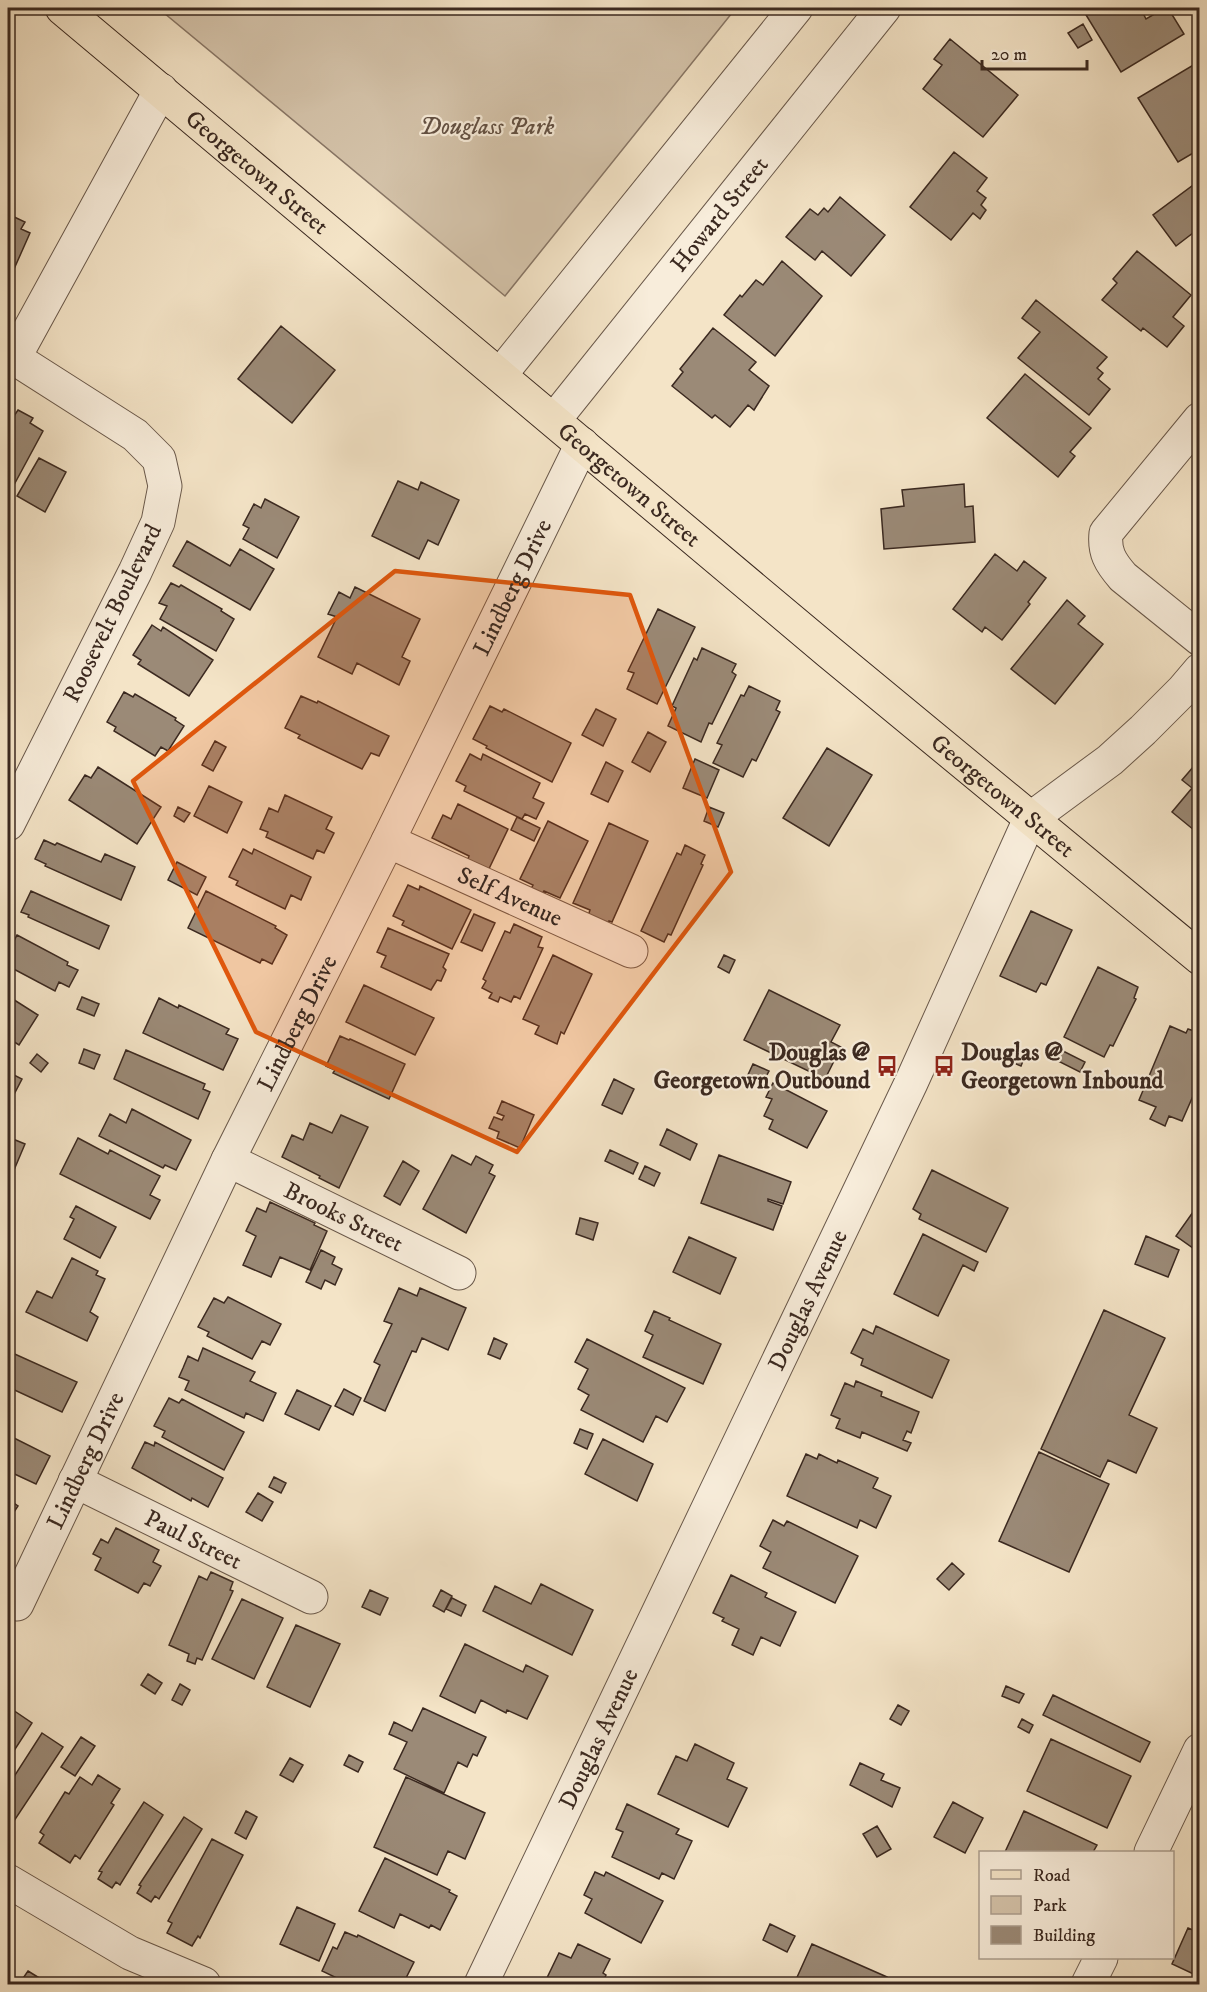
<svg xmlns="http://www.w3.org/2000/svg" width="1207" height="1992" viewBox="0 0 1207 1992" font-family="'IM FELL DW Pica',serif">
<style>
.green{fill:#d5c4ab;stroke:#887666;stroke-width:1.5}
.building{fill:#9b8a77;stroke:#3b2920;stroke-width:1.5}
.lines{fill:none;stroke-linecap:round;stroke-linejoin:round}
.minor-casing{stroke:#69584a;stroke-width:35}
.major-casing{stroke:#3b2920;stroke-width:35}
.minor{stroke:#f8eddb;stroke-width:33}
.major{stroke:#f4e4c7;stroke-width:33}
.marked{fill:#df570d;fill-opacity:0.2;stroke:#df570d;stroke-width:4.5;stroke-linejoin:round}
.labels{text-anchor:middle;stroke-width:4.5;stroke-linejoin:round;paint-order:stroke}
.park-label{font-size:24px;font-style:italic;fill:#625043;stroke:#f8eddb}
.street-label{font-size:24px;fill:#3b2920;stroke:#f8eddb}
.poi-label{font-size:24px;font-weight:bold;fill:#3b2920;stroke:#f8eddb;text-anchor:end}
</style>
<rect width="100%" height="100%" fill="#f4e4c7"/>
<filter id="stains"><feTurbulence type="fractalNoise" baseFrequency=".00333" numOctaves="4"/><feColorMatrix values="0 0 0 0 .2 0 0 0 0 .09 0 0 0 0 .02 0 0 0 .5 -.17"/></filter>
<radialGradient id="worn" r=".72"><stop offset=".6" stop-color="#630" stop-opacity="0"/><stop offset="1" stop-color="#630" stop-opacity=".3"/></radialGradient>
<path class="green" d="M158,8H736L505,296Z"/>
<path class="building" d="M1087,8H1155L1144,15L1146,19L1165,8H1168L1184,34L1121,72L1083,10Z
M1083,24L1092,40L1078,48L1068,33Z
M950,39L1018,95L983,137L923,89L942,65L934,59Z
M1195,64L1200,72V149L1178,162L1138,98Z
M954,152L987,178L977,191L986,198L981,205L986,210L980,219L973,213L951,240L910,207Z
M1200,180V241L1193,233L1176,246L1153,215Z
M840,197L885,235L851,276L822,251L815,260L786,237L810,209L818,215L824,208L828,212Z
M8,214L25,222L21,229L30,233L10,278L8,277Z
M1137,251L1191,295L1173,317L1184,326L1167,347L1143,328L1141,331L1102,300L1117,283L1113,279Z
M782,261L822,296L775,356L724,315L740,295L742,297L756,280L763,285Z
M1036,300L1107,357L1097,368L1103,373L1098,379L1110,389L1089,415L1018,358L1040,332L1022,318Z
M281,326L335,370L292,423L238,379Z
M713,328L756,362L749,370L769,386L754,410L748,405L730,427L715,415L712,418L672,386L683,372L680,369Z
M1025,374L1091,428L1070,452L1075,456L1058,477L987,418Z
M18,410L33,418L30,423L43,431L8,496V413L14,416Z
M39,458L66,472L45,512L17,496Z
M398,481L418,490L421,482L459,500L438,545L428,540L419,559L372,536Z
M964,484L965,507L973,506L975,542L884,549L881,509L904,506L902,490Z
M265,499L299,517L277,558L243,539L249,528L243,525L254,504L261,508Z
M187,541L230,566L240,549L274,569L250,610L173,566Z
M995,554L1017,571L1024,561L1046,578L1028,602L1030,604L1002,640L985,627L982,632L953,609Z
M171,583L179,587L181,585L222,609L221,611L234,619L216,651L160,619L167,606L159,603Z
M355,587L420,619L402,657L410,661L399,685L357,663L352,674L318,657L337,617L328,614L339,592L350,598Z
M1067,600L1085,616L1078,624L1103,644L1055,704L1011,669Z
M658,609L695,627L657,704L627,689L634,673L628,671Z
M152,625L161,631L163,627L213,660L189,696L138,664L141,660L133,655Z
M702,648L736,664L732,672L736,675L712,724L709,723L701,742L668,726L676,708L672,706L694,658L697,660Z
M749,686L780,701L776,710L780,712L756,761L752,759L743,777L713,763L722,745L717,743L741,695L744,696Z
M124,692L133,697L135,694L176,718L175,720L184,726L168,751L161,747L155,756L114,731L116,727L107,722Z
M301,696L317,703L318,701L389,736L379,756L371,753L362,769L298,738L300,735L285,728Z
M490,706L502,712L504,709L571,743L552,782L486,748L487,746L473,739Z
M596,709L616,719L603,746L582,735Z
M648,732L666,742L650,772L632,762Z
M215,741L226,747L213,771L202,765Z
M827,748L872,775L829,846L783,818Z
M470,754L481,760L483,754L540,783L533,798L544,803L536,819L525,814L522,819L464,791L466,786L456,781Z
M695,759L719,770L707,798L683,788Z
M1200,759V835L1172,812L1192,788L1182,780Z
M606,762L623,771L608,802L591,794Z
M98,767L161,807L137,844L69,800L85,775L91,778Z
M209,786L242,802L227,833L194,816Z
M285,795L332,817L326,829L334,833L324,853L317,850L313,859L266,837L268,832L260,829L269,808L278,812Z
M458,804L508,829L486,875L466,865L469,856L432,838L443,815L451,819Z
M178,807L190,813L184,822L174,816Z
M709,807L724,813L718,827L704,821Z
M517,817L540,828L534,841L511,830Z
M548,821L588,841L560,898L544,891L542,894L531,889L533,885L520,879Z
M609,823L648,841L612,922L609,921L606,927L587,919L590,910L573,903Z
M44,840L55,845L57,843L101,862L105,854L135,867L121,900L45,866L46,864L35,859Z
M685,845L705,855L701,864L703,865L671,935L668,934L664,942L641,931L677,853L681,855Z
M243,849L252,854L254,849L311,877L301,900L291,895L285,909L236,885L238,881L229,877Z
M177,862L206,877L197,895L168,880Z
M408,885L419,890L420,886L471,910L452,949L402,925L404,921L393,916Z
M31,891L109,926L99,949L28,917L29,915L21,912Z
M206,891L276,926L275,928L287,935L272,964L262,959L260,963L188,928Z
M1031,911L1072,930L1046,985L1041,983L1036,992L1000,976Z
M474,914L495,923L482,951L461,942Z
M514,924L542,937L538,947L543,948L520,999L514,996L511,1002L500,997L498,1002L489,998L492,993L482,988L486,981L483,979L504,933L505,931L510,933Z
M388,928L449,954L443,967L446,970L441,981L437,980L431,990L381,967L386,956L377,952Z
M17,935L68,962L67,965L78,970L69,987L59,982L55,991L8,966V953Z
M553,955L592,974L564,1034L561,1032L557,1044L535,1034L539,1026L523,1019Z
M724,955L735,960L729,973L718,967Z
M1098,967L1138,987L1134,998L1136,999L1113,1046L1110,1045L1104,1057L1064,1037Z
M364,985L434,1018L415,1055L346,1022Z
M769,990L840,1025L831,1042L841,1047L825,1079L744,1040Z
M8,996L38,1015L19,1045L8,1038Z
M82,997L99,1004L94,1016L77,1009Z
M159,998L178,1008L179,1005L229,1029L226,1034L238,1039L223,1070L143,1033Z
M1170,1026L1186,1033L1188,1029L1200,1033V1080L1182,1121L1169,1116L1165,1126L1150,1119L1156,1107L1139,1100Z
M340,1036L349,1040L350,1039L405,1064L389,1099L333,1073L335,1070L326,1066Z
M84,1049L100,1055L94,1069L79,1063Z
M126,1050L205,1084L203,1089L210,1092L198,1119L114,1079Z
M1009,1050L1025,1056L1021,1066L1006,1060Z
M1061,1050L1085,1062L1080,1072L1056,1060Z
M37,1054L48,1063L41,1072L30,1063Z
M753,1064L769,1071L762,1084L747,1077Z
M8,1072L22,1079L8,1106Z
M614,1079L634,1089L622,1114L602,1105Z
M773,1083L827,1111L807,1148L769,1129L773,1120L764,1116L772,1099L766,1097Z
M502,1101L534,1115L520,1148L497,1138L499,1132L489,1128L494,1117L502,1120L504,1116L497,1113Z
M132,1109L191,1140L176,1170L165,1165L163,1168L99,1136L110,1114L126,1123Z
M341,1115L368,1127L339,1188L319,1178L320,1176L282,1157L292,1135L303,1140L310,1123L332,1133Z
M667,1129L697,1144L690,1160L660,1145Z
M8,1137L25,1144L14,1170L8,1167Z
M78,1138L108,1154L110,1150L160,1176L150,1195L160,1200L150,1219L60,1174Z
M610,1150L638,1163L633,1174L605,1161Z
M452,1155L471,1165L476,1156L493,1165L489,1173L495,1176L466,1233L423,1209Z
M719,1155L791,1182L783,1204L768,1199V1201L782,1206L773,1230L701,1203Z
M403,1161L419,1171L400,1205L384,1196Z
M645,1166L660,1173L654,1186L639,1179Z
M932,1170L1008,1208L986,1252L919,1219L921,1214L913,1209Z
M270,1202L315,1223L314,1225L327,1231L310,1270L280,1257L271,1277L243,1265L256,1236L246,1231L257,1208L266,1212Z
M1198,1205L1200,1206V1253L1176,1236Z
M76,1206L116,1227L100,1258L64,1239L74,1219L70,1217Z
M580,1218L598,1223L593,1240L576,1234Z
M923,1234L978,1262L974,1271L963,1265L938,1316L894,1294Z
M1146,1236L1179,1250L1168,1277L1135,1264Z
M689,1237L736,1258L720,1294L673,1272Z
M321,1250L335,1257L332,1264L342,1269L335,1285L325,1280L321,1289L306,1282Z
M72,1258L98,1271L96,1275L105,1279L90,1312L98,1317L87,1341L26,1312L37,1291L52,1298Z
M399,1288L417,1296L420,1288L466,1308L448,1350L422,1338L416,1352L412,1351L385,1411L364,1401L380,1365L374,1362L392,1324L384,1321Z
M228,1297L281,1324L270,1345L262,1341L252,1359L207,1336L209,1332L198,1327L214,1298L224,1303Z
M1104,1310L1165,1338L1129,1415L1157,1428L1136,1473L1108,1460L1100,1477L1041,1449Z
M654,1311L670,1318L669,1320L721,1344L703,1384L643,1357L653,1335L645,1331Z
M876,1326L949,1360L932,1398L861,1365L863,1359L851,1353L863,1329L873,1334Z
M494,1338L507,1344L500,1359L488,1354Z
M587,1339L685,1388L667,1422L656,1416L643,1442L581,1410L589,1395L578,1389L588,1369L575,1362Z
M203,1348L255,1372L250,1381L276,1393L263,1421L246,1413L244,1418L185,1390L189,1381L179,1377L183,1368L188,1356L198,1361Z
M8,1351L77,1382L62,1412L8,1387Z
M856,1381L882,1392L881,1396L919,1412L911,1433L907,1431L903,1440L911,1443L907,1451L862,1432L860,1438L836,1428L840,1419L831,1415L845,1383L854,1387Z
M344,1389L361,1398L353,1415L335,1406Z
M297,1390L331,1406L319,1430L285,1414Z
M169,1398L179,1403L182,1399L244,1432L224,1470L162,1437L165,1431L154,1426Z
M580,1429L593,1434L587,1449L574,1443Z
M8,1435L50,1456L36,1484L8,1471Z
M603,1439L653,1464L637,1501L585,1474Z
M145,1442L154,1446L155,1442L223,1478L208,1507L192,1498L191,1501L132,1468Z
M1039,1452L1109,1484L1069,1572L999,1541Z
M806,1454L817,1459L819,1454L837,1463L838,1460L878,1478L873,1488L891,1496L876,1528L860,1520L857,1528L787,1496Z
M274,1477L286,1483L281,1493L269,1487Z
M258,1493L273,1502L262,1521L246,1512Z
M8,1499L18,1506L10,1518L14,1521L8,1532Z
M773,1520L784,1526L787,1521L858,1556L835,1603L763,1568L771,1552L760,1546Z
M116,1528L159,1550L153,1562L161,1566L150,1586L144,1583L138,1593L95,1570L101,1558L93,1554L101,1539L108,1543Z
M952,1563L964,1574L949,1590L937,1579Z
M211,1572L233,1582L230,1590L233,1591L202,1660L197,1658L195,1664L187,1661L189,1654L169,1645L199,1576L207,1580Z
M731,1575L767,1593L765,1597L796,1612L780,1646L761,1637L753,1655L732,1645L739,1629L722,1621L724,1618L713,1613Z
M541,1584L593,1610L572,1655L483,1611L495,1586L531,1604Z
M370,1590L388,1598L380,1615L362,1607Z
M441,1590L452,1596L444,1612L433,1606Z
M452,1598L466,1605L461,1616L446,1609Z
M242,1599L283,1618L254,1679L212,1659Z
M296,1625L340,1644L310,1707L267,1687Z
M465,1644L523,1672L526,1665L548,1676L527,1719L507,1710L506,1713L481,1700L475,1713L440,1696Z
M148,1674L162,1683L155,1694L141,1685Z
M180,1684L190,1690L182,1705L172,1700Z
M1006,1686L1024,1694L1019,1703L1002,1696Z
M1053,1695L1150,1742L1140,1762L1043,1715Z
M898,1705L909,1711L901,1725L890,1719Z
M10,1708L32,1723L8,1760V1711Z
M423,1708L486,1737L477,1756L473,1754L467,1767L458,1762L444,1793L394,1769L407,1742L389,1734L394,1722L412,1731Z
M1022,1719L1033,1725L1029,1733L1018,1727Z
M42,1733L63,1747L12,1824L8,1821V1786Z
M81,1737L95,1746L75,1776L61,1767Z
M1051,1739L1131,1776L1107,1828L1027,1791Z
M695,1744L734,1763L727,1779L747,1788L728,1827L658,1794L676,1756L687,1761Z
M349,1755L363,1762L358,1772L344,1765Z
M290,1758L303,1765L293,1782L280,1775Z
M860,1763L884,1774L881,1780L900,1788L892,1807L850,1785Z
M98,1775L120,1789L111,1803L114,1805L80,1859L75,1855L70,1863L39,1843L44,1835L40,1832L65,1792L69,1794L80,1777L92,1785Z
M406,1777L485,1813L465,1859L448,1851L437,1875L374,1847Z
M144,1802L163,1815L120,1885L116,1882L112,1888L98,1879L102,1872L99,1871Z
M953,1802L983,1818L965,1853L934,1837Z
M627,1804L679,1829L676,1834L692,1841L674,1879L662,1873L659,1879L612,1857L623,1832L616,1829Z
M246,1811L257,1817L246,1839L235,1833Z
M1024,1811L1097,1845L1093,1852H1005Z
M184,1817L202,1829L159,1899L155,1896L151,1902L137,1893L141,1886L139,1885Z
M877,1826L891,1849L877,1857L863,1834Z
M212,1839L243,1855L200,1938L198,1936L192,1946L167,1933L172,1923L168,1921Z
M385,1858L450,1890L449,1892L457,1896L440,1930L431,1925L429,1928L400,1914L394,1928L359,1911Z
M595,1872L604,1876L606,1872L663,1901L641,1943L585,1913L592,1899L584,1895Z
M297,1907L335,1924L319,1961L280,1944Z
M770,1924L795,1936L787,1952L763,1940Z
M1188,1928L1200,1933V1977L1172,1964Z
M345,1932L357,1937L358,1935L414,1962L403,1984H338L341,1980L322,1971L333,1947L337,1949Z
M578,1944L610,1959L603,1973L606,1975L602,1984H544L559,1953L571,1958Z
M812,1944L887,1977L884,1984H794Z
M28,1971L41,1979L37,1984H19Z"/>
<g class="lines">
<defs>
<g id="minor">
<path d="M8,354L135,435L159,459L165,486L158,522L135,572L8,824"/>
<path d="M14,358L161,90"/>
<path d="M500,375L796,8"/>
<path d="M1200,419L1106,533C1104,552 1110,562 1123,577L1200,639"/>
<path id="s1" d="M554,420L884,8"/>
<path id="s2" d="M388,841L631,951"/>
<path id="s3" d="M228,1160L459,1273"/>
<path id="s4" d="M75,1481L311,1597"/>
<path id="s5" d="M17,1604L228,1160L388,841L582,444"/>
<path d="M1151,1852L1200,1750"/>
<path d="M8,1881L130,1953L204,1984"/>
<path id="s6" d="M481,1984L911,1083L1030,819L1110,760L1143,730L1183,690L1200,670"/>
<path d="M1088,1984L1101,1958"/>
</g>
<g id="major">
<path id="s7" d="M62,8L829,652L1200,958"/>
</g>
</defs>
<use href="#minor" class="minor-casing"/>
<use href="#major" class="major-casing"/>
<use href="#minor" class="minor"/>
<use href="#major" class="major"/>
</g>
<path class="marked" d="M395,571L630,595L731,872L517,1152L256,1032L133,781Z"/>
<defs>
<symbol id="bus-bare" viewBox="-9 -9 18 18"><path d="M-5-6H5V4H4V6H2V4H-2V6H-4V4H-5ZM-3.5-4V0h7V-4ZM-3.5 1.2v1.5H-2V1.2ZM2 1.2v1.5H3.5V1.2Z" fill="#8f2418" stroke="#f8eddb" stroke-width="2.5" paint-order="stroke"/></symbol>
</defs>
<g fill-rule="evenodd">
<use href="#bus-bare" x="872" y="1051" width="30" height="30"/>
<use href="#bus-bare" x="929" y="1051" width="30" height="30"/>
</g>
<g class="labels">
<g class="park-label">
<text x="487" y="134">Douglass Park</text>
</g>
<g class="street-label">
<text dy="8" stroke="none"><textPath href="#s7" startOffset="255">Georgetown Street</textPath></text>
<text dy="8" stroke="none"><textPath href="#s1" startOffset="264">Howard Street</textPath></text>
<text dy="8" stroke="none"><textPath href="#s7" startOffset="741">Georgetown Street</textPath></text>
<text dy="8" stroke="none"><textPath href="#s5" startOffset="1131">Lindberg Drive</textPath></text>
<text transform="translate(112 613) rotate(-64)" y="8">Roosevelt Boulevard</text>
<text dy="8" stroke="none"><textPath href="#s7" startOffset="1227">Georgetown Street</textPath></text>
<text dy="8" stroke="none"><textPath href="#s2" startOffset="134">Self Avenue</textPath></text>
<text dy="8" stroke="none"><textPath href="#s5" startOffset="645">Lindberg Drive</textPath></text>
<text dy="8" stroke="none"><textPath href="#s3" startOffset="129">Brooks Street</textPath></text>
<text dy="8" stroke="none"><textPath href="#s6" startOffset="758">Douglas Avenue</textPath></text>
<text dy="8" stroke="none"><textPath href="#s5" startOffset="159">Lindberg Drive</textPath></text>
<text dy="8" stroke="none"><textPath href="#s4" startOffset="132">Paul Street</textPath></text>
<text dy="8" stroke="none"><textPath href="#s6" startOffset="272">Douglas Avenue</textPath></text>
</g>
<g class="poi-label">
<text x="870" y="1060">Douglas @<tspan x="870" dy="28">Georgetown Outbound</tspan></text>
<text x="961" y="1060" text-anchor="start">Douglas @<tspan x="961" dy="28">Georgetown Inbound</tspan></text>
</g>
</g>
<rect width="1207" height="1992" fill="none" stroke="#f4e4c7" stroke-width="30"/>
<rect x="9" y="9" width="1189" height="1974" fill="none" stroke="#3b2920" stroke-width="3"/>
<rect x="15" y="15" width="1177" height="1962" fill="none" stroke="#3b2920" stroke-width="1.5"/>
<rect x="979" y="1851" width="195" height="108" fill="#f8eddb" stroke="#ac9f90" stroke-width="1.5"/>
<rect x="991" y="1870" width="30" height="9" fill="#f4e4c7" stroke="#ac9f90" stroke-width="1.5"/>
<text x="1033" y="1881" font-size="18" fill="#3b2920">Road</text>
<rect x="991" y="1896" width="30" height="18" fill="#d5c4ab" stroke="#ac9f90" stroke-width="1.5"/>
<text x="1033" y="1911" font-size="18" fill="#3b2920">Park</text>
<rect x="991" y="1926" width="30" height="18" fill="#9b8a77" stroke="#ac9f90" stroke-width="1.5"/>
<text x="1033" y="1941" font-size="18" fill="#3b2920">Building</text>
<path d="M982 60v9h105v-9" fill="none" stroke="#3b2920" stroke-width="3"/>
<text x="991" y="60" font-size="18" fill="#3b2920" stroke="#f8eddb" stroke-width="4.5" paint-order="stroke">20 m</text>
<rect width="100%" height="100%" filter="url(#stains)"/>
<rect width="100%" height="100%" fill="url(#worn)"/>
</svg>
